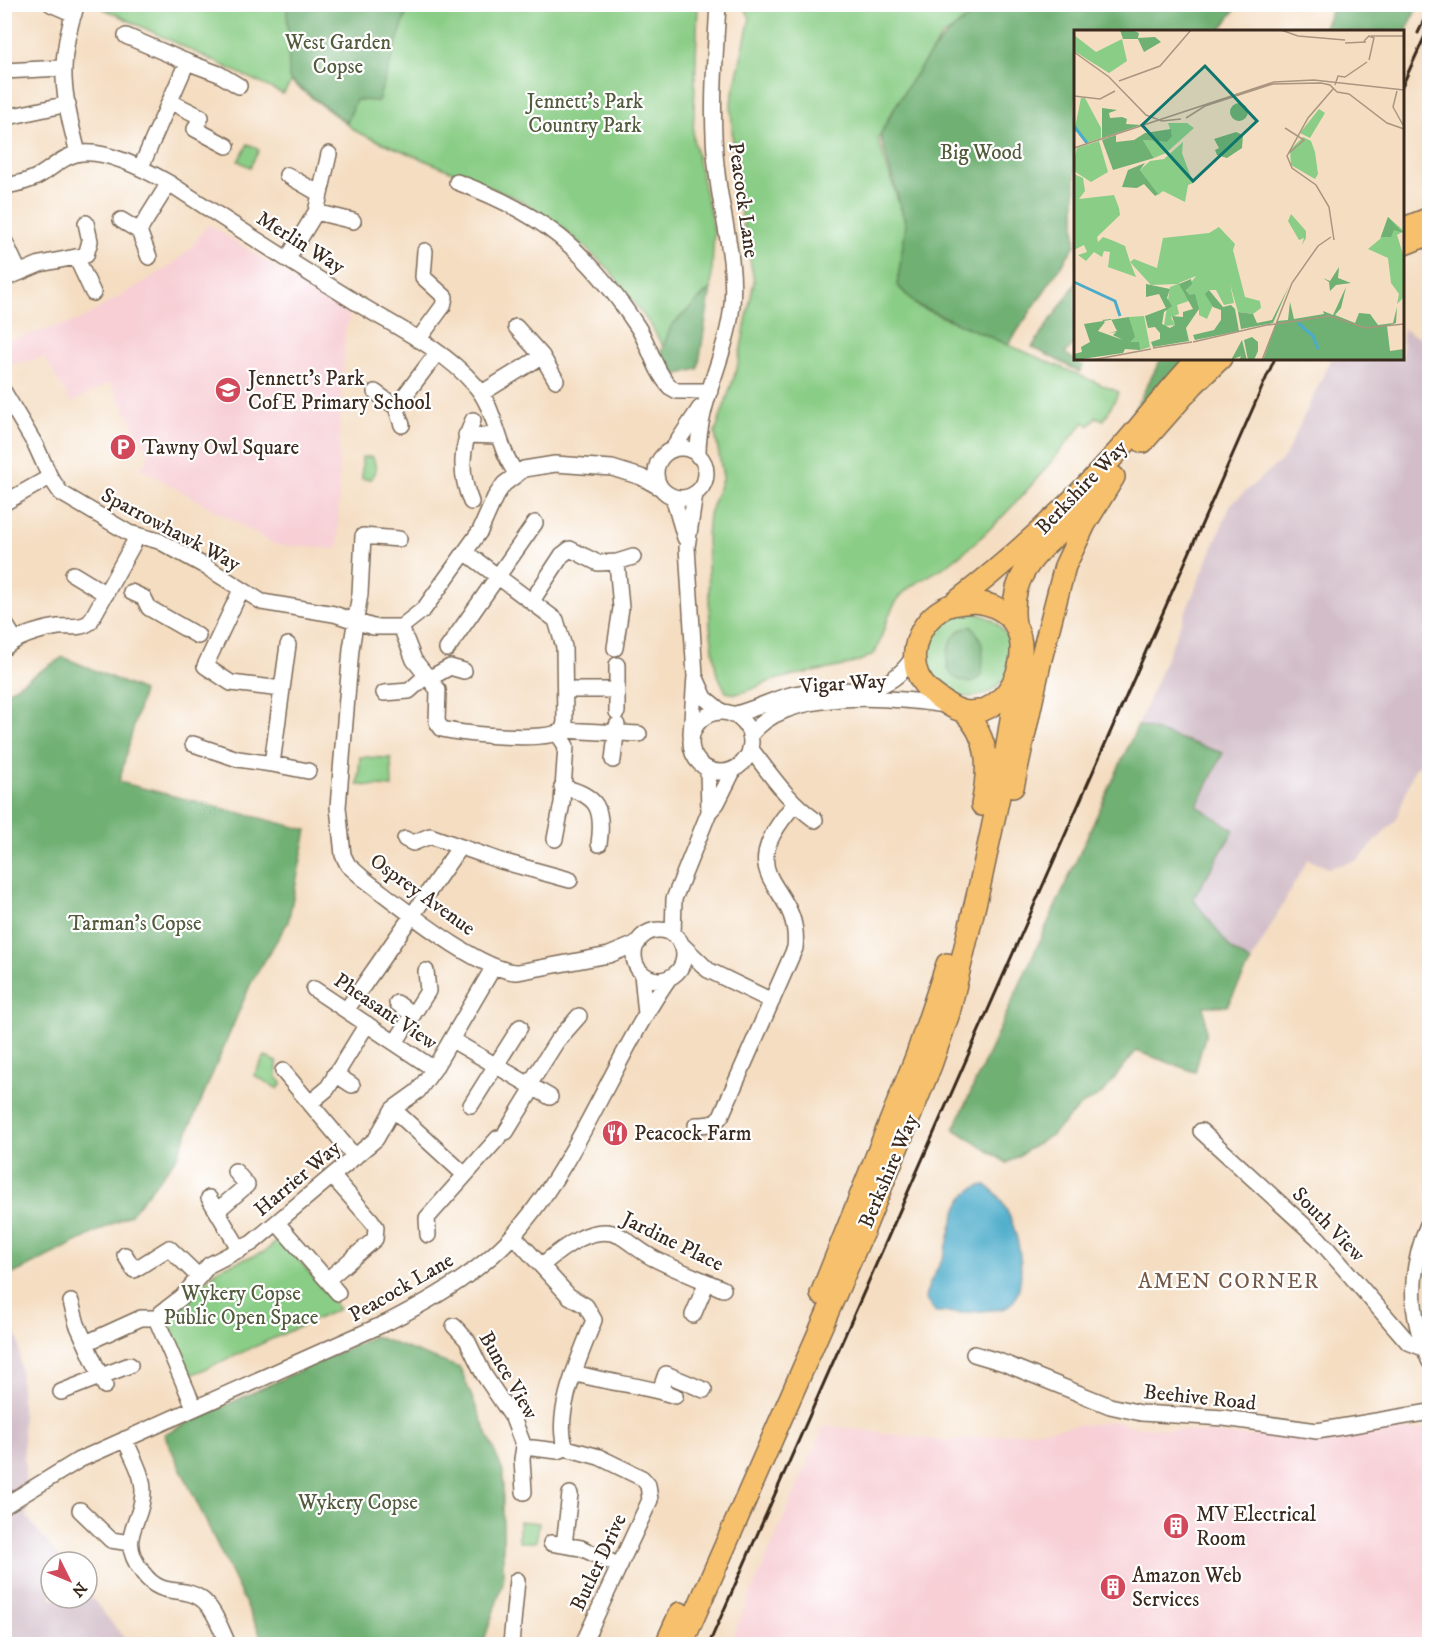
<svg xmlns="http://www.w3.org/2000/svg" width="1434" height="1649" viewBox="0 0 1434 1649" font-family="'IM FELL DW Pica',serif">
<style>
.built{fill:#f7cfd5}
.industrial{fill:#d2bdc8}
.green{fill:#8acd86;stroke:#627c52;stroke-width:1.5}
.forest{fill:#6fb073;stroke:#556d48;stroke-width:1.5}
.water{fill:#4bacca;stroke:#436b74;stroke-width:1.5}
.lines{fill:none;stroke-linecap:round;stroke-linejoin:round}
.minor-casing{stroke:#7c6957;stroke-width:18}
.highway-casing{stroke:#7c6957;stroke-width:24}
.minor{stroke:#fff;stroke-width:15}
.highway{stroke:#f7c06c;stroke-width:21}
.rail{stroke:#3b2a1e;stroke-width:3}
.labels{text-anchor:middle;stroke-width:4.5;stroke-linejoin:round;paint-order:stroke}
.park-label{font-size:21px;fill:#535b3d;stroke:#fff}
.street-label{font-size:21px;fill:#3b2a1e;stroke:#fff}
.poi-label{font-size:21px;fill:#3b2a1e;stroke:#fff;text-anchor:start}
.neighbourhood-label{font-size:22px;letter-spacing:1.5px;fill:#775948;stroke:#fff}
.inset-river{fill:none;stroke:#4bacca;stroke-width:3}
.inset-road{fill:none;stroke:#aa9580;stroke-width:1.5}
.view{fill:#0f766e;fill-opacity:0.15;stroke:#0f766e;stroke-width:3}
.inset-edge{fill:none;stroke:#3b2a1e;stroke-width:3}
</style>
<rect width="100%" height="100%" fill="#fff"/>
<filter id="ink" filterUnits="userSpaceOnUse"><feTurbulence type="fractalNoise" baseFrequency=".0167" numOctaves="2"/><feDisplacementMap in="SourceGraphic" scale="12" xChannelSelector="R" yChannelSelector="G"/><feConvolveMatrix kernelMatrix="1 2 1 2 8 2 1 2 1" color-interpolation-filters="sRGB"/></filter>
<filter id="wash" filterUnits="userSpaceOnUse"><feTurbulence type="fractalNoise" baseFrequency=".008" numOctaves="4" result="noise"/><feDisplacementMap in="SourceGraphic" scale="24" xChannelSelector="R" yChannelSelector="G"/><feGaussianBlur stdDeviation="1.35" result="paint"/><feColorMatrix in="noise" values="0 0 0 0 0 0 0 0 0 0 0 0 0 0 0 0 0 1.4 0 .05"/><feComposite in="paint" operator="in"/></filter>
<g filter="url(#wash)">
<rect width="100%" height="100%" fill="#f4ddc1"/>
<path class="built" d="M208,224L350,315L345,332L339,443L338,549L276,545L140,468L147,460L148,452L110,383L71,403L44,357L5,366V341L80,320L169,267L189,250Z
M1117,1421L1132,1426L1246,1436L1429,1429V1644H729L824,1425L945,1441Z"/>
<path class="industrial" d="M1403,329L1429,343V756L1414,770L1396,820L1358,860L1328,868L1308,859L1251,962L1232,950L1193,899L1234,830L1197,806L1138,725L1231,504L1284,458L1331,359L1402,358Z
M4,1300L19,1342L27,1517L63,1562H51V1598H87V1592L129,1644H5Z"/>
<path class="green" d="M96,5H698L693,138L714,231L711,288L699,299L673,365L652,327L609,269L556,222L518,199L357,132L291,82L283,94Z
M743,5H1027L979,13L942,36L890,115L878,139L906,225L897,285L917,306L1119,392L1104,420L1096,417L1089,426L1084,422C1044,471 1002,524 951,562C932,577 910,581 896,602C885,618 883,636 875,653C844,673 801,669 766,683C753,688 740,697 726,692L716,671L710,626L707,536L709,514L723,477L715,433L737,368L754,281L734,176L731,102L750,18Z
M248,144L259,150L250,167L238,161Z
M362,457H373L376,469L371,479H362Z
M927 655a42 42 0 1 1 84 0a42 42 0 1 1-84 0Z
M360,757L391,758L392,787L358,785Z
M265,1056L277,1062V1077L282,1083L278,1089L254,1075Z
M281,1238L339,1309L189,1376L175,1348L169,1320L220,1268L264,1252Z
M519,1521L539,1523L536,1542H519Z"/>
<path class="forest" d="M1027,4L1238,5L1220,31L1076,32L1075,245L1008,345L917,305L897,285L906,225L880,135C899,98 940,25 981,12C996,8 1012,9 1027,4Z
M287,5H409L378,101L356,100L347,123L289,79Z
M1334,5V4L1418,5L1403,39L1402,32L1322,31Z
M1075,285V343L1065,353L1083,366L1080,372L1032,347Z
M711,288L698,369L668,377L660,355L671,326Z
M1161,359H1185L1122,433Z
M971,626C986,641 983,655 982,675L971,683C963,681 954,680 950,672C944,661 948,640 958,632C961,629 968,628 971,626Z
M63,657L143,691L119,782L307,830L288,922L251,983L177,1157L130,1215L5,1278V693Z
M1138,725L1223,753L1197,806L1234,830L1193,899L1232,950L1251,962L1227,1006H1204L1206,1033L1195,1072L1136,1051L1102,1094L1080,1106L1053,1134L1007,1163L954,1129Z
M374,1336L460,1368L503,1472V1583L483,1644H265L164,1434Z"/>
<path class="water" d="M985,1185C1017,1200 1038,1299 1002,1309L961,1313L935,1312L925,1299C927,1283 938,1270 944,1255C953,1231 952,1190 985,1185Z"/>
</g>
<g filter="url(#ink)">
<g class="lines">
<defs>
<path id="minor" d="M51,4L74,14
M77,4C56,61 63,96 78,153
M126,36L187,62L141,167
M187,62L219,74L239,86
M4,71L62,68
M171,102L201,117L195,129L227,146
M8,117L68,104
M287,175L320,194
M457,182C542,213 587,250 637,326C650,345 654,370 670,387L677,391H710
M4,187C13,184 23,183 32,179C48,173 59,158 76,154C103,147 146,170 169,183C233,225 297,266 362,306C400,329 444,350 474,384C497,409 496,446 516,473
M316,212L353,221
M121,220L139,231L149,257
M139,231L169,183
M4,240L19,272
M76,257L93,293
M288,258L316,212L329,154
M4,279L40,264L86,255L90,241L86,223
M516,327L542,356L556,380
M418,340L443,306L445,297L423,277L425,251
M4,392L36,446L50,477L61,493L129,533L159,541L203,565L262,602L334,614L373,627H401L424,609L480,531L495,497L504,484L524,469L555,464L612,468L641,477L661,488
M375,392L396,407
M482,393L542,356
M402,425L396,407L437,353
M466,435L497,436
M656 473a25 25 0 1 1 50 0a25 25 0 1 1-50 0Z
M672,450L700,408
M698,456C697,403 727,357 732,305C736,259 722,218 717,173C710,118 715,60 718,4
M673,497L685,538
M471,502C459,473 461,448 473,420
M4,503L50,477
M399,539L363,536L360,594L351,649L338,807L343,855L348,865L364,879C398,904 479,972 518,972L609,955L638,943
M73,574L106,594
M131,592L144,598L149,608L198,636
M532,601L562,555L570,549L598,563L617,562L633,557
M4,622L15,640
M401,627L414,660L438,690L437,722L442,729C464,734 548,743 563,730L565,722L564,647L556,620L465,552
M4,648C18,636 40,630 58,627C69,626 81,629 90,622L137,537
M615,648L621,608L617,562
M447,649L535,523
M430,678L450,667L464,671
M696,678L705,698L722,712
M282,689L288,645
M565,690H617
M384,693L409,691L427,675
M617,712V665
M691 742a30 30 0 1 1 60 0a30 30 0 1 1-60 0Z
M732,715C754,710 773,699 794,694C843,683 882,706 914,656
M563,730L639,734
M691,734L695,676L687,547L695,494
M750,736C785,687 892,697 946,705
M193,744L238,759L272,764L282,689L231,683L205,666L241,590
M750,748C771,775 787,800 815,820
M613,760L617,725
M272,764L308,771
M708,769L709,812
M562,787C598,795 604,809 599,844
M405,839L413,843L430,836L501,861L570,880
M555,839L562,803L566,746L558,734
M634 955a25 25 0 1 1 50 0a25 25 0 1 1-50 0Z
M673,935L674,899L709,812L717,803L734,769
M682,945L708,970L772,1001
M642,974L646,1014
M314,989L434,1069
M397,1003L413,1015
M347,1009L459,848
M452,1040L550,1097
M395,1043L428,991L426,971
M283,1071L355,1157
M335,1074L352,1085
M529,1085L557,1041L579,1016
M310,1103L327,1089L367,1024
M471,1105L520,1027
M393,1109L465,1175
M696,1125C707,1125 713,1125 721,1116L795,948C802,881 726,883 794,805
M1201,1131L1318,1238L1408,1342L1423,1348
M506,1132L533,1088
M209,1198L240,1250
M218,1210L247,1185L235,1171
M1430,1219C1409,1270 1407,1311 1430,1362
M278,1224L327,1280L375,1239L376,1227L371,1220L333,1177
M428,1235L427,1218L498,1138
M513,1235L569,1296L586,1306L594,1320C582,1352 552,1415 566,1448
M125,1255L134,1270L169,1248L199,1277
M542,1265C561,1249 594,1222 620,1236C632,1243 642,1253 655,1259C677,1270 700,1279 723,1289
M327,1280L338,1293
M71,1302L77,1324L105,1386
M693,1315L707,1282
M454,1326L467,1340L484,1375L513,1418L524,1447L522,1459L524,1492
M86,1343L141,1318H159
M974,1354L1001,1362L1110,1406L1141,1413L1224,1418L1317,1431L1430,1412
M574,1373C608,1383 642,1385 675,1396
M660,1391L666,1374L704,1390
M61,1392L130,1365
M194,1407L158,1323L161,1313L182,1297L209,1265L252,1243L376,1139L393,1109L418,1091L434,1069L493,968
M125,1439C131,1455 143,1473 143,1491C143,1524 115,1536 143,1573C162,1599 181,1585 200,1598C214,1607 221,1630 228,1644
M524,1447L558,1451L566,1448L599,1457L642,1478L648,1485L650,1500L583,1644
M4,1506L79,1460L388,1322C435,1298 487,1268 521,1226C583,1152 614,1057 669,978
M80,1510L111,1540L130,1543
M551,1543L581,1548L620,1566
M564,1545L570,1494
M511,1644L517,1580"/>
<path id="highway" d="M1402,229L1430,218
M1402,245L1430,234
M1143,442L1193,385L1221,358
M975,602C1054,610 1019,722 963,711C952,709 940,699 931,692C903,669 913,625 944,608C953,603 964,603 975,602Z
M953,604C1009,561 1063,512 1111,459C1142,426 1167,390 1199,358
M1015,624C1006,566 1052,543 1087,506
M963,711C991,739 989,769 982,805
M1013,787L1041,659L1065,566L1085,524L1114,477
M821,1294L916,1057L947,964
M666,1644L680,1613
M682,1644L863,1232L931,1065L949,1013L980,884L999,796L1018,674"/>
</defs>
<use href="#minor" class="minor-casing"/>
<use href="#highway" class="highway-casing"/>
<use href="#minor" class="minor"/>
<use href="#highway" class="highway"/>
<path class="rail" d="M1418,33L1430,7
M1402,86L1430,25
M709,1644L1275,358"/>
</g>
</g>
<defs>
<symbol id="school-disc" viewBox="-11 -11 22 22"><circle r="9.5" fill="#d1495b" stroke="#fff"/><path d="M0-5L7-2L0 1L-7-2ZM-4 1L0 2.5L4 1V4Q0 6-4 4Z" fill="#fff"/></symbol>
<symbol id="parking-disc" viewBox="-11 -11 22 22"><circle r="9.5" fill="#d1495b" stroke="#fff"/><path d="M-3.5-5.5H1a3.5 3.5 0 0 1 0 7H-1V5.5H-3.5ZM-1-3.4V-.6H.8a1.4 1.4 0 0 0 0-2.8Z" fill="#fff"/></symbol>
<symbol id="restaurant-disc" viewBox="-11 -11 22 22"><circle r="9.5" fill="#d1495b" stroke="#fff"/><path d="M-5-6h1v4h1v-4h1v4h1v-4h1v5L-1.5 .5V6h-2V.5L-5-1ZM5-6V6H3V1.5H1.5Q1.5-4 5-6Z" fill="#fff"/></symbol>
<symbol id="building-disc" viewBox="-11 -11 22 22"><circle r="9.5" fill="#d1495b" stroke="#fff"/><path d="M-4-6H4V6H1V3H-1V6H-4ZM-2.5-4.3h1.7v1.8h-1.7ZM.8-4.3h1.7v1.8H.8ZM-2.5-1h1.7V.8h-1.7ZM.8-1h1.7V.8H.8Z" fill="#fff"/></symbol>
</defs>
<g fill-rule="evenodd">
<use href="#school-disc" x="213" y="375" width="30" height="30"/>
<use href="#parking-disc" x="108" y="432" width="30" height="30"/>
<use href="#restaurant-disc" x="600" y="1118" width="30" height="30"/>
<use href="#building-disc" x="1161" y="1511" width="30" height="30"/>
<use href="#building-disc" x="1098" y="1572" width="30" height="30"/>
</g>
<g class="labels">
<g class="park-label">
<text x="338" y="49">West Garden<tspan x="338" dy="24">Copse</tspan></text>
<text x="585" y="108">Jennett's Park<tspan x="585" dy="24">Country Park</tspan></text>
<text x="981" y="159">Big Wood</text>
<text x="135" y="930">Tarman's Copse</text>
<text x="241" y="1300">Wykery Copse<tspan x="241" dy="24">Public Open Space</tspan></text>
<text x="358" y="1509">Wykery Copse</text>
</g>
<g class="street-label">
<text transform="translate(744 200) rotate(82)" y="7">Peacock Lane</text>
<text transform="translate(301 242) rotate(32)" y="7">Merlin Way</text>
<text transform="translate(1081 487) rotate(-46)" y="7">Berkshire Way</text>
<text transform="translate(171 529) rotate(28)" y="7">Sparrowhawk Way</text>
<text transform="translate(843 683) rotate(-4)" y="7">Vigar Way</text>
<text transform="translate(423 894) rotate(36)" y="7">Osprey Avenue</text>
<text transform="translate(386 1011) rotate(34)" y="7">Pheasant View</text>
<text transform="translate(888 1171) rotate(-67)" y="7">Berkshire Way</text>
<text transform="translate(297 1178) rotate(-40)" y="7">Harrier Way</text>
<text transform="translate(1329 1224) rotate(46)" y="7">South View</text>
<text transform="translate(673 1241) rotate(26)" y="7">Jardine Place</text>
<text transform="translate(401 1287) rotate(-30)" y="7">Peacock Lane</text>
<text transform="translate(509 1375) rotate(60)" y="7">Bunce View</text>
<text transform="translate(1200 1397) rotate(6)" y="7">Beehive Road</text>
<text transform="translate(598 1562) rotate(-65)" y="7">Butler Drive</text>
</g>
<g class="poi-label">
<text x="248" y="385">Jennett's Park<tspan x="248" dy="24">CofE Primary School</tspan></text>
<text x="142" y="454">Tawny Owl Square</text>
<text x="634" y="1140">Peacock Farm</text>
<text x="1196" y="1521">MV Electrical<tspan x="1196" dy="24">Room</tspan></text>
<text x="1132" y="1582">Amazon Web<tspan x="1132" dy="24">Services</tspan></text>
</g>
<g class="neighbourhood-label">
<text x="1229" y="1288">AMEN CORNER</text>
</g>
</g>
<g transform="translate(1074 30)">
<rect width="330" height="330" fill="#f4ddc1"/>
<path d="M0,5L22,22L48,9L53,31L35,43L0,21ZM7,68H11L27,98V108L13,113L5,102H0ZM245,79L251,83L236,108L226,103ZM94,93H113L120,98L92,123L80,128L69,110L93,112L98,104ZM229,107L237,111L241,122L244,144L241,149L217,135L216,120ZM25,111L34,142L17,152L0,141V131L3,118ZM109,112L108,123L119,153L114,155L111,172L89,161L84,165L66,140L76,131L90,129ZM0,144L9,148L11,161L5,169L40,165L45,178L46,185L23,207L24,212L29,207L40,211L51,216L56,232L60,229L83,238L89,208L135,203L145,197L161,214L159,220L171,267L186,271L187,278L179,284L164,282L156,254L160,273L150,275L142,260H135L139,275L133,289L125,285V279L112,259L122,246L105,253L115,271L103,275L105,284L97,287L101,295L90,296L96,257L104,254L77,255L56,232L62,247L34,237L36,222L30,221L28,227L20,222L12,231L4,225L13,222L10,215L0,220ZM217,184L232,201V208L228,215L230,208L225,210L214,191ZM314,187L330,201L323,205L330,227V267L323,274L325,264L317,253L314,228L294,219L306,209ZM70,286L76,317L66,320L56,313V309L60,307L55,287Z" fill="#8acd86"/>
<path d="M46,0H58L65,3L64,8L81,7L87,12L70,22L64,9H49ZM156 82a9 9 0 1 1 18 0a9 9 0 1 1-18 0ZM28,78L43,80L35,83L36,88L48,87L53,89L52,94L67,95L28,108ZM97,99L98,106L93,112L69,110L80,128L39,140L28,110L42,105V112L60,110L71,103ZM162,102L169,105L168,118L153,128L143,125L141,120L145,118L140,109ZM71,133L66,140L84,164L81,166L70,154L63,158L48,157L54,140ZM314,187L325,199L330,203L320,200L317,207H307ZM265,237L264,248L277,253L262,255L256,261L255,252L249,248L256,251ZM117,249L118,254L112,260L116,265L121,264L125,279L112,298L115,311L79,317L77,312L86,309V303L81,297L74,298L71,286L92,278L85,264L72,267V254L96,259L93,268L98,276L90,282L88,294L96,298L101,295L98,286L109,287V282L119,279L105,254ZM215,256L199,293L167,299L164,282L179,284L183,293L198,290ZM272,257L267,278L261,285L281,293L285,283L296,284L304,295L319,293L323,277L322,293L313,296L316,321L330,319V330H189L203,291L214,290L216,272L220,289L250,284L249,281L259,285ZM135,260L149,277L157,275L161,279L165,301L121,310L119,305L140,300L147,290V280L139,277L131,264ZM55,287L61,307L56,312H65L66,320L51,319L49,323L1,330L0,324L8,322L7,317L16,312L10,294ZM37,289L43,301L35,303L42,302L39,305L49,310L24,301L31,292L28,290ZM178,307L184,312V321L180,330H174L170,310ZM168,310L173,330H165L167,326L157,330Z" fill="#6fb073" fill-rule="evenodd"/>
<path class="inset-river" d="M0,96L13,113M0,252L41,271L46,286M224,293L239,306L244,319"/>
<path class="inset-road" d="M207,0L224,6L271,10M297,6H330M290,11L295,6L300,8L295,30M271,13L292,12M0,22L35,47L72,85L88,91L107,89M45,51L86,36L117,0M261,55L264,46L271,47L293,32M259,59L234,88L213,126L218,138L242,155L255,177L260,210M323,61L319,77L329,95M263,62L275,64L313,93L330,99M0,66L26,69L41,61M112,88L131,76L199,54L247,53L256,55L263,62M211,98L230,110L215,123M0,118L200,52L240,50L330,60M194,295L256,286L291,298L330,294M119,312L197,294M79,318L118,312M18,330L77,319M188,330L218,253L244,216L257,207"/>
<path class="view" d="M131,36L183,91L119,151L68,95Z"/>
<rect width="330" height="330" class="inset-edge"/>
</g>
<rect width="1434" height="1649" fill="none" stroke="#fff" stroke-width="24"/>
<g transform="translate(69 1580) rotate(133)"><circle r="28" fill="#ffffff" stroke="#b1aaa5" stroke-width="1.5"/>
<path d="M0-4.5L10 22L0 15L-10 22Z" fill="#d1495b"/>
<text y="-9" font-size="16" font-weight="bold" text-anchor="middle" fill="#3b2a1e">N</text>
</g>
</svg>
